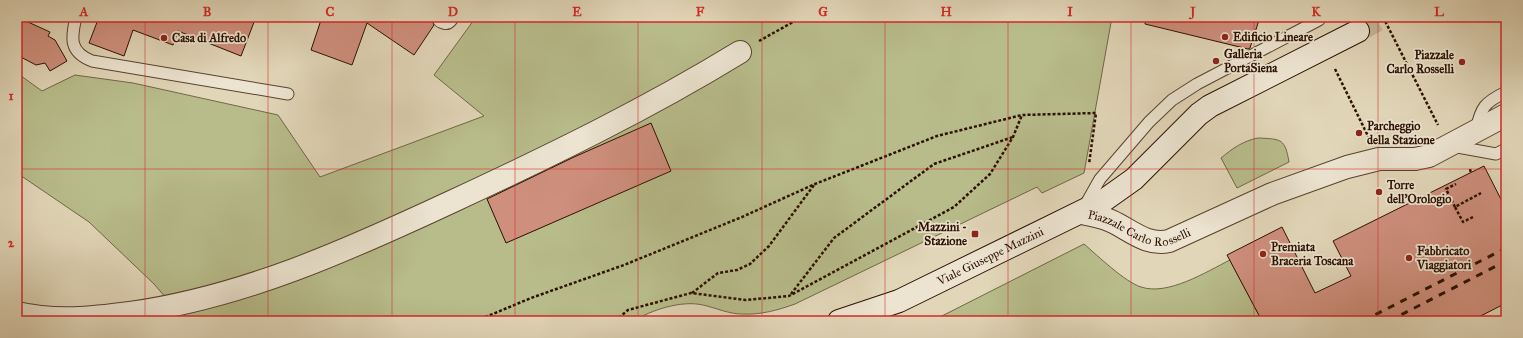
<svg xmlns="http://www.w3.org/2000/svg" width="1523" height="338" viewBox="0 0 1523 338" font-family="'IM FELL Great Primer',serif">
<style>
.green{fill:#b8bc8b;stroke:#726646}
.building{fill:#cf8f7d;stroke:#2c1000}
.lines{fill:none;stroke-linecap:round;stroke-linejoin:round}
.secondary-tunnel{stroke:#c6b89c;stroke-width:22;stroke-dasharray:22 11;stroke-linecap:butt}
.service-casing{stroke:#59422e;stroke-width:13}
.minor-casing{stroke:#59422e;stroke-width:24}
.tertiary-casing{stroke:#59422e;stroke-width:24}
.secondary-casing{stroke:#2c1000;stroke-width:24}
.path{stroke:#2c1000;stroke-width:2.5;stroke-dasharray:3 2;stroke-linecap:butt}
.service{stroke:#ece4d1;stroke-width:11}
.minor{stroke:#ece4d1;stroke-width:22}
.tertiary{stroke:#ece4d1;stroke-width:22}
.secondary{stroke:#ece4d1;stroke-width:22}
.rail{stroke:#2c1000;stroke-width:3;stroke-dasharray:7 7;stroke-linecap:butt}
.grid{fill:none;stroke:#d62828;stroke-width:1;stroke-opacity:0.55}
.poi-dot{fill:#8f2418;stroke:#ece4d1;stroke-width:1.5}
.labels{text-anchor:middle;stroke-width:3.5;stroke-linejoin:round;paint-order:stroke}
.poi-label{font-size:12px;font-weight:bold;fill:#2c1000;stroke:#ece4d1;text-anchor:start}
.street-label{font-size:12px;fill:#2c1000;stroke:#ece4d1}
.neatline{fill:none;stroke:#d62828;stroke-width:1.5}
.grid-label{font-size:13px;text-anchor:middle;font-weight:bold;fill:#d62828}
</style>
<rect width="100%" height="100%" fill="#e1d6b8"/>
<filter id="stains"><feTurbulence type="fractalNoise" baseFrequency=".005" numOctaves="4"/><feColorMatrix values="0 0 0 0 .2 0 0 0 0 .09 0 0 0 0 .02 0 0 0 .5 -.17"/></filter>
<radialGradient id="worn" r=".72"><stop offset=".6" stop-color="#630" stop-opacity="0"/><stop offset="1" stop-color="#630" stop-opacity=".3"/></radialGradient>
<path class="green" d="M476,17H1112L1084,173L1042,193L1037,187L795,304C778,310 761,315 742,314C729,314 716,308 703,305C681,300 652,310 633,321H186L154,284L89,222L17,173V73L42,91L75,75L133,83L278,115L320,177L484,116L434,75Z
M1258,138C1282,139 1285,139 1289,162L1237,188L1221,158C1233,148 1243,141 1258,138Z
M1084,244C1098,256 1125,282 1141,287C1168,296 1206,272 1230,260L1262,321H932Z"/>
<path class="building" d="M17,17L50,32L48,36L55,40L67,61L50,71L45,63L36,65L17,55Z
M99,17H256L241,56L178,31L173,45L133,30L124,56L89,43Z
M322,17H431L434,25L414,55L367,23L352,65L311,50Z
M1146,17H1260L1250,48L1248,49L1145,24Z
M651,123L671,171L506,243L487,199L574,157Z
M1484,166L1506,209V303L1471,321H1262L1227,255L1282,227L1315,293L1351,276L1333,241Z"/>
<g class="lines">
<path class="secondary-tunnel" d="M1358,31L1384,17"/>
<defs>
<path id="service" d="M76,17C71,38 69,52 92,61L288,94
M1476,130C1481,107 1485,102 1506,92
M1452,146L1496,154L1506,149
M1083,209L1100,179L1149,122L1172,100L1197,84L1319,20"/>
<path id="minor" d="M443,17L446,18L447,17
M17,313C55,322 92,318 130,313C244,297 348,250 451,202C550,156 647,109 740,52"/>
<g id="tertiary">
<path id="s1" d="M1081,213C1092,215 1102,217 1111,221C1131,230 1146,246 1169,241L1272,194L1347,167L1379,159H1415L1429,156L1506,115"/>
</g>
<g id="secondary">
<path id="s2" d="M839,321L899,301L1103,201L1134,179L1199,114L1210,106L1358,31"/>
</g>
</defs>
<use href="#service" class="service-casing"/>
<use href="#minor" class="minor-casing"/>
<use href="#tertiary" class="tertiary-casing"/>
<use href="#secondary" class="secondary-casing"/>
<path class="path" d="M1383,17L1438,125
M759,41L802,17
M1335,69L1369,138
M1470,169L1471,173
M1455,207L1446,189L1456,184
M1473,217L1463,222L1455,207L1481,193
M692,293L718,273L737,270L750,264L769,246L814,185
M791,294L834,238L934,164L1013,137
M476,321L531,298L624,265L742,217L815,184L937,136L1022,115L1096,113L1089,164
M615,321L628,310L691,293L746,300L789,296L954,207L990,174L1013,137L1022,115"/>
<use href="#service" class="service"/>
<use href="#minor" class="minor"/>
<use href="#tertiary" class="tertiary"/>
<use href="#secondary" class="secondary"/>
<path class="rail" d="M1363,321L1506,248
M1389,321L1506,261"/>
</g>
<path class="grid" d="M145,17V321M268,17V321M392,17V321M515,17V321M638,17V321M762,17V321M885,17V321M1008,17V321M1131,17V321M1254,17V321M1378,17V321M17,169H1506"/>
<g class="poi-dot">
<circle cx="1225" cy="37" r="4"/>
<circle cx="164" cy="38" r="4"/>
<circle cx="1216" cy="61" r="4"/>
<circle cx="1462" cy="62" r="4"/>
<circle cx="1359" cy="133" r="4"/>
<circle cx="1379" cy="192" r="4"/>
<rect x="971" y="230" width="8" height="8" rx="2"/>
<circle cx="1263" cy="254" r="4"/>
<circle cx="1409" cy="258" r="4"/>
</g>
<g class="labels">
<g class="poi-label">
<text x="1233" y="41">Edificio Lineare</text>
<text x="172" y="42">Casa di Alfredo</text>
<text x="1224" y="58">Galleria<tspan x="1224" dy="14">PortaSiena</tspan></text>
<text x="1454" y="59" text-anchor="end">Piazzale<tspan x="1454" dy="14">Carlo Rosselli</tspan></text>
<text x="1367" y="130">Parcheggio<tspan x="1367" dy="14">della Stazione</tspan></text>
<text x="1387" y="189">Torre<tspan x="1387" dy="14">dell'Orologio</tspan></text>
<text x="967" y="231" text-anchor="end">Mazzini -<tspan x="967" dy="14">Stazione</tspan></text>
<text x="1271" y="251">Premiata<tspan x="1271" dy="14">Braceria Toscana</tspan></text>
<text x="1417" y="255">Fabbricato<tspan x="1417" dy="14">Viaggiatori</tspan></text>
</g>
<g class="street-label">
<text dy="4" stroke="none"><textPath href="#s1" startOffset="62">Piazzale Carlo Rosselli</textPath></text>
<text dy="4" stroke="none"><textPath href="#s2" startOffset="165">Viale Giuseppe Mazzini</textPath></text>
</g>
</g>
<rect width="1523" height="338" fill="none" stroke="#e1d6b8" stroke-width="44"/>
<rect x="22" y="22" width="1479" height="294" class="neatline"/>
<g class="grid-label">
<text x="84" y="16">A</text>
<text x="207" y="16">B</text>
<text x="330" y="16">C</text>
<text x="453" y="16">D</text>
<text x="577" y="16">E</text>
<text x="700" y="16">F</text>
<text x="823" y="16">G</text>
<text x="946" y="16">H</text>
<text x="1070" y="16">I</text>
<text x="1193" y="16">J</text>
<text x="1316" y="16">K</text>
<text x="1439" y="16">L</text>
<text x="11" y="100">1</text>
<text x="11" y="247">2</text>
</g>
<rect width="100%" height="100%" filter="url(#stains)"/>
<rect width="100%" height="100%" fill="url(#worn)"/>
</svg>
